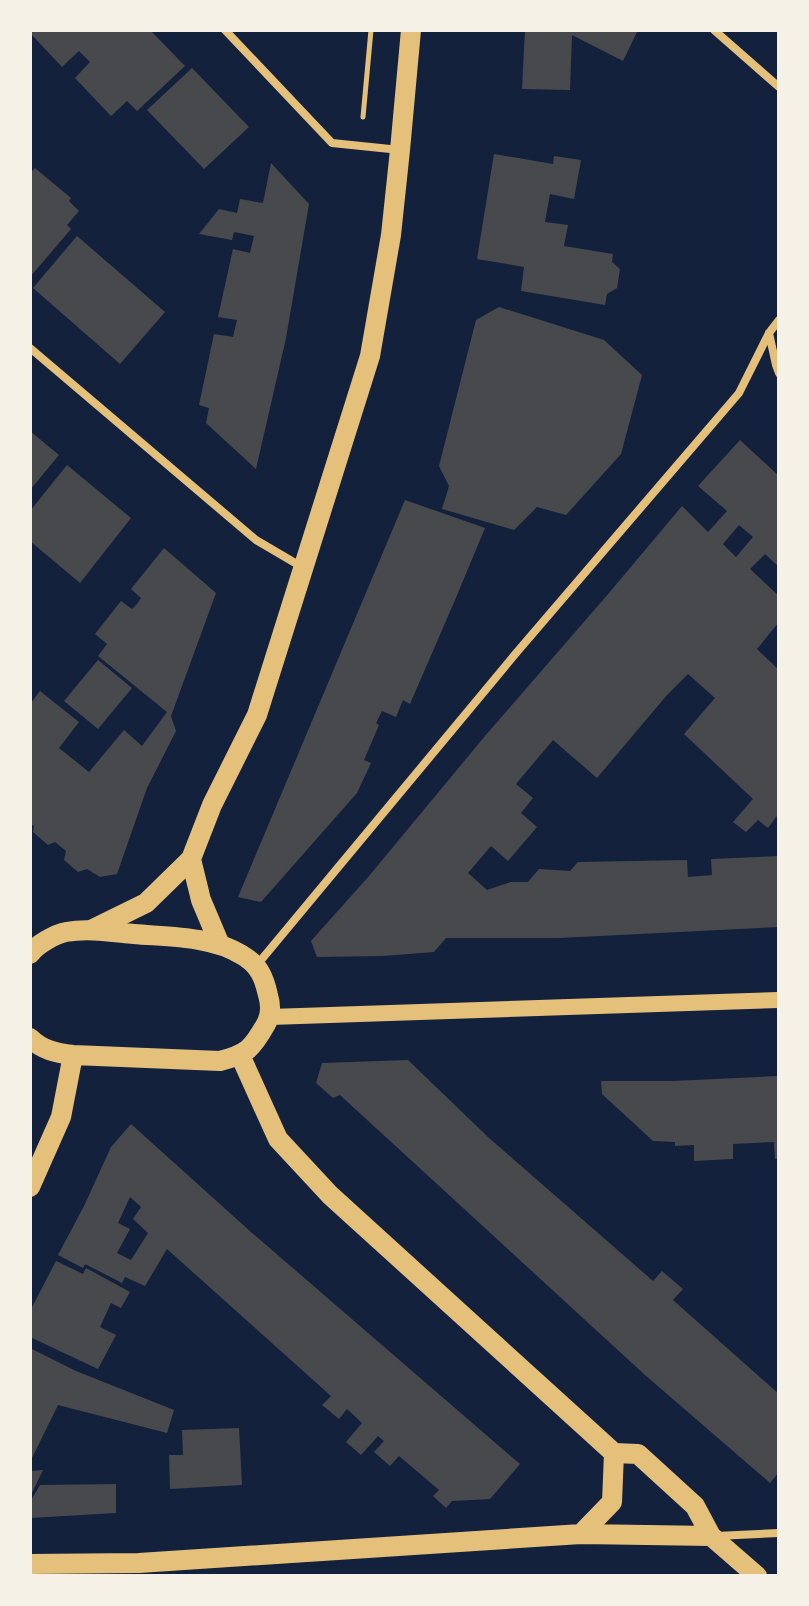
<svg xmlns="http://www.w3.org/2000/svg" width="809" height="1606" viewBox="0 0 809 1606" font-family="'Fira Sans Condensed',sans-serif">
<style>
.building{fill:#48494c;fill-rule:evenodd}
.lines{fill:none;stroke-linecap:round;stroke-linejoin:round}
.path{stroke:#e5c07b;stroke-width:5}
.minor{stroke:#e5c07b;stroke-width:8}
.secondary{stroke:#e5c07b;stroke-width:16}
.primary{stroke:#e5c07b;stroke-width:20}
</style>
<rect width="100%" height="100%" fill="#14213d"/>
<path class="building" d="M30,30H150L185,66L137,111L127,101L111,116L75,78L90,62L79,51L62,67L30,33Z
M525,30H638L623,61L572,35L570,90L522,89Z
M192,68L249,127L204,169L147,110Z
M494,154L553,164L554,156L581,160L574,199L550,194L545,222L568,225L564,246L613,254L612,262L620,269L617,288L607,294L605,305L521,291L524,267L477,259Z
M271,163L309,204L286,338L256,469L206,423L209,408L199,405L214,334L233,337L237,320L218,317L233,249L250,253L254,236L234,232L232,240L199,234L219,209L237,213L240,199L263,203Z
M35,168L71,198L69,201L79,211L67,225L71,229L30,277V173Z
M77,236L165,312L120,364L33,288Z
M499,307L604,340L642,375L621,454L566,515L537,507L514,530L442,509L449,486L439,466L476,320Z
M30,431L59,455L30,490Z
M740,440L779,476V567L765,554L750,569L779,596V622L757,649L779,670V769L777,771L779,773V813L768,828L758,820L746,832L733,822L753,799L684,734L715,698L688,674L667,695L597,778L553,740L516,784L533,798L521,813L537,827L508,861L491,846L468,873L487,890L511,882H528L539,869L570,871L578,862L687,860L688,877L712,875L711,859L779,856V927L559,938H446L434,952L383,956L317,957L311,941L369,876L485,736L609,593L682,506L708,532L727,511L698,486ZM739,525L753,537L736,557L723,544Z
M67,465L131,518L80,583L30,541V511Z
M405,500L485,528L455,600L410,704L403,700L396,717L382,711L376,723L379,725L364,760L371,763L357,793L261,902L238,897Z
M164,548L216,593L171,716L176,731L147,788L117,874L100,877L87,869L78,872L64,860L66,851L55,842L48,845L33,832L34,826L30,823V704L40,691L79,722L59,748L89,772L124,730L142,746L167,712L98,656L107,644L95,634L121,601L132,609L137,604L141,598L131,589Z
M98,660L132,688L98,729L64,701Z
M408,1060L488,1137L653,1281L662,1271L683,1289L673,1300L779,1394V1472L770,1483L645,1375L340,1095L333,1098L316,1083L322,1063Z
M779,1076V1158L775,1159L774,1142L733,1144V1159L694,1161V1145L675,1146V1142L653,1141L602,1094L601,1081H672Z
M131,1124L251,1232L520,1464L490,1499L452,1501L446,1508L433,1496L439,1490L399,1456L390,1466L374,1452L384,1441L378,1436L361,1455L346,1442L362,1423L347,1409L339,1419L322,1405L331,1396L167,1249L145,1286L125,1277L122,1283L85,1264L83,1268L58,1255L84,1206L111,1147ZM130,1197L141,1207L133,1219L148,1233L131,1260L117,1253L130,1229L118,1223Z
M56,1261L83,1274L86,1268L130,1292L121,1308L111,1303L100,1327L116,1335L98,1369L30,1337V1311Z
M30,1348L76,1371L174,1410L167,1433L58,1405L30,1462Z
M239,1428L242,1485L170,1489L169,1455H183L182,1430Z
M43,1470L30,1497V1471Z
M116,1484V1513L30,1518V1502L40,1485Z"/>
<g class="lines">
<path class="path" d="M363,117L371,30"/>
<path class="minor" d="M225,30L332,143L400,150
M714,30L779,87
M769,333L776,365L779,373
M30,348L256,540L302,567
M257,965L517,652L739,393L769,333L779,320
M716,1536L779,1533"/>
<path class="secondary" d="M270,1017L779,1000"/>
<path class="primary" d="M191,859L201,900L220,945
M91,930L146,903L191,859L212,805L257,715L370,356L391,235L400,150L411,30
M30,954C36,945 55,934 66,932C88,928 112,932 134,934C168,937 212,936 242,955C259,965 264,977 268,995C271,1005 271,1015 266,1024C252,1049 247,1054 220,1061L73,1055C56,1053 42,1050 30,1038
M240,1055L278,1139L330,1195L614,1453L638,1454L695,1506L711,1536L757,1576
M30,1187L61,1117L73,1055
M581,1534L612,1502L614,1453
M30,1564L139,1563L581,1534L711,1536"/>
</g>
<rect width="809" height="1606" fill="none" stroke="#f6f1e7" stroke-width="64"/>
</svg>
